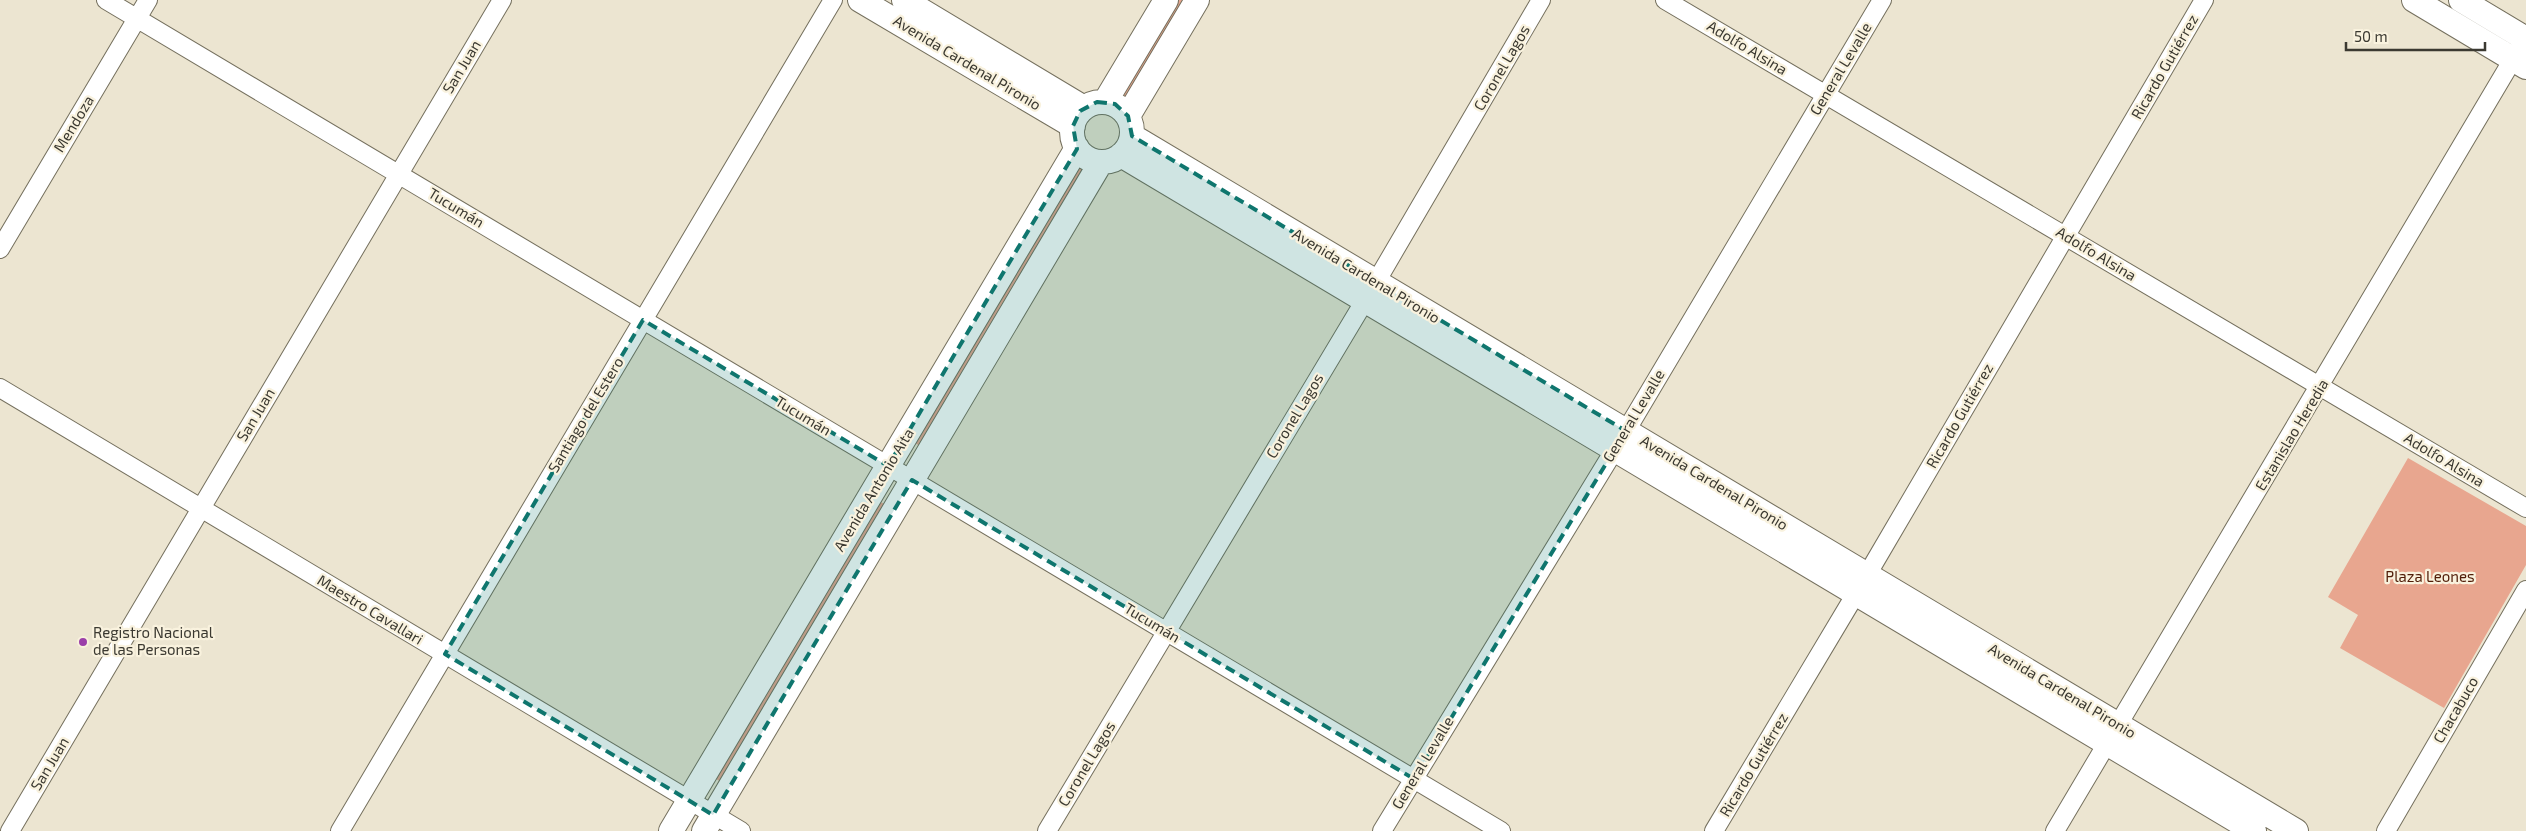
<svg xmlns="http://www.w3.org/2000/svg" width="2526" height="831" viewBox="0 0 2526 831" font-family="'Exo 2',sans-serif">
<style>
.green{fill:#e8a68f}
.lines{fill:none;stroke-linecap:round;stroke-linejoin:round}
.street-casing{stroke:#75705e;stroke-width:20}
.secondary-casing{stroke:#75705e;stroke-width:26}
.street{stroke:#fff;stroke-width:18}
.secondary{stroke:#fff;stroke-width:24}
.marked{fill:#0f766e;fill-opacity:0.2;stroke:#0f766e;stroke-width:4;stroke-dasharray:10 6;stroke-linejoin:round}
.poi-dot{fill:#9b3fa9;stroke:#f9f2de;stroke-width:2}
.labels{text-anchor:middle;stroke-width:4.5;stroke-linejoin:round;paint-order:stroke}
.street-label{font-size:15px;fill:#3b3931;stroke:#f9f2de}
.park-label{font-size:15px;fill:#511d08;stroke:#f9f2de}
.poi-label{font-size:15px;fill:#3b3931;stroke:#f9f2de;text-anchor:start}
</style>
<rect width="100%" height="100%" fill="#ece5d1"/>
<path class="green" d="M1175,0H1187L1129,99L1120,94Z
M1078,166L1087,171L922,447L913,442Z
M2408,458L2526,526V565L2444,708L2340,648L2358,615L2328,597Z
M878,501L887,505L721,782L713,777Z"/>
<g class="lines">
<defs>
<path id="street" d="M106,0L1501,831
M1665,0L2526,508
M0,249L148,0
M0,388L741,831
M10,831L502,0
M340,831L833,0
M1047,831L1376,282L1541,0
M1382,831L1626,431L1882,0
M1714,831L1867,575L2204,0
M2055,831L2519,49
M2386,831L2526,590"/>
<path id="secondary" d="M860,0L1073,126
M904,0L1084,108
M2414,0L2526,67
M2461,0L2526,39
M1072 132a30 30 0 1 1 60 0a30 30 0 1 1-60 0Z
M1105,102L1166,0
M1128,116L1197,0
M1132,136L2296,831
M1121,155L2254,831
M671,831L1077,148
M704,831L1101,162"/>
</defs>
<use href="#street" class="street-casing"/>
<use href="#secondary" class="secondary-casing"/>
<use href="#street" class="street"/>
<use href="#secondary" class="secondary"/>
</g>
<path class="marked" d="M1097,102L1115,104L1128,116L1132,136L1626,431L1414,779L912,480L713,815L445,654L643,320L888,466L1077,149L1073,126L1080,111Z"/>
<circle class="poi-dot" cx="83" cy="642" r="5"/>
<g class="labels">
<g class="street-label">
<text transform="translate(1747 48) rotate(31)" y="5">Adolfo Alsina</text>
<text transform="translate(967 63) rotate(31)" y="5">Avenida Cardenal Pironio</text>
<text transform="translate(462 67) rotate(-59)" y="5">San Juan</text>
<text transform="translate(2165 67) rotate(-60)" y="5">Ricardo Gutiérrez</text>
<text transform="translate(1502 68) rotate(-60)" y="5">Coronel Lagos</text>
<text transform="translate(1841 69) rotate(-59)" y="5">General Levalle</text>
<text transform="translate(74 124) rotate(-59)" y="5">Mendoza</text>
<text transform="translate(456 208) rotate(31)" y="5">Tucumán</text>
<text transform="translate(2096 254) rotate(31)" y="5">Adolfo Alsina</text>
<text transform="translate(1366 276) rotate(31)" y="5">Avenida Cardenal Pironio</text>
<text transform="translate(256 415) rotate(-59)" y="5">San Juan</text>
<text transform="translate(586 415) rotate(-59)" y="5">Santiago del Estero</text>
<text transform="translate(803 416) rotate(31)" y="5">Tucumán</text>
<text transform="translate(1295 416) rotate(-59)" y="5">Coronel Lagos</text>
<text transform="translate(1634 416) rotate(-59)" y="5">General Levalle</text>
<text transform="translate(1960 416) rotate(-60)" y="5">Ricardo Gutiérrez</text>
<text transform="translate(2292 435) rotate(-59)" y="5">Estanislao Heredia</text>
<text transform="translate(2444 460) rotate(31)" y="5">Adolfo Alsina</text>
<text transform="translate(1714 483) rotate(31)" y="5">Avenida Cardenal Pironio</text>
<text transform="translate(874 490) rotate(-59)" y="5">Avenida Antonio Aita</text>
<text transform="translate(370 610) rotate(31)" y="5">Maestro Cavallari</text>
<text transform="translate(1152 623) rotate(31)" y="5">Tucumán</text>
<text transform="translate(2062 691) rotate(31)" y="5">Avenida Cardenal Pironio</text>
<text transform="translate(2456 710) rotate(-60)" y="5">Chacabuco</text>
<text transform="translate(1423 763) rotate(-59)" y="5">General Levalle</text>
<text transform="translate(50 764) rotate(-59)" y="5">San Juan</text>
<text transform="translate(1087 764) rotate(-59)" y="5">Coronel Lagos</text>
<text transform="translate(1754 765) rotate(-59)" y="5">Ricardo Gutiérrez</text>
</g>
<g class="park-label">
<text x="2430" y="582">Plaza Leones</text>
</g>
<g class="poi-label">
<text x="93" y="638">Registro Nacional<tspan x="93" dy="17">de las Personas</tspan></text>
</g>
</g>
<path d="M2346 42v8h139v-8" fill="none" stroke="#3b3931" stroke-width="2.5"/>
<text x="2354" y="42" font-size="15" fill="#3b3931" stroke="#f9f2de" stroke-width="4" paint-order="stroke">50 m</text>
</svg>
